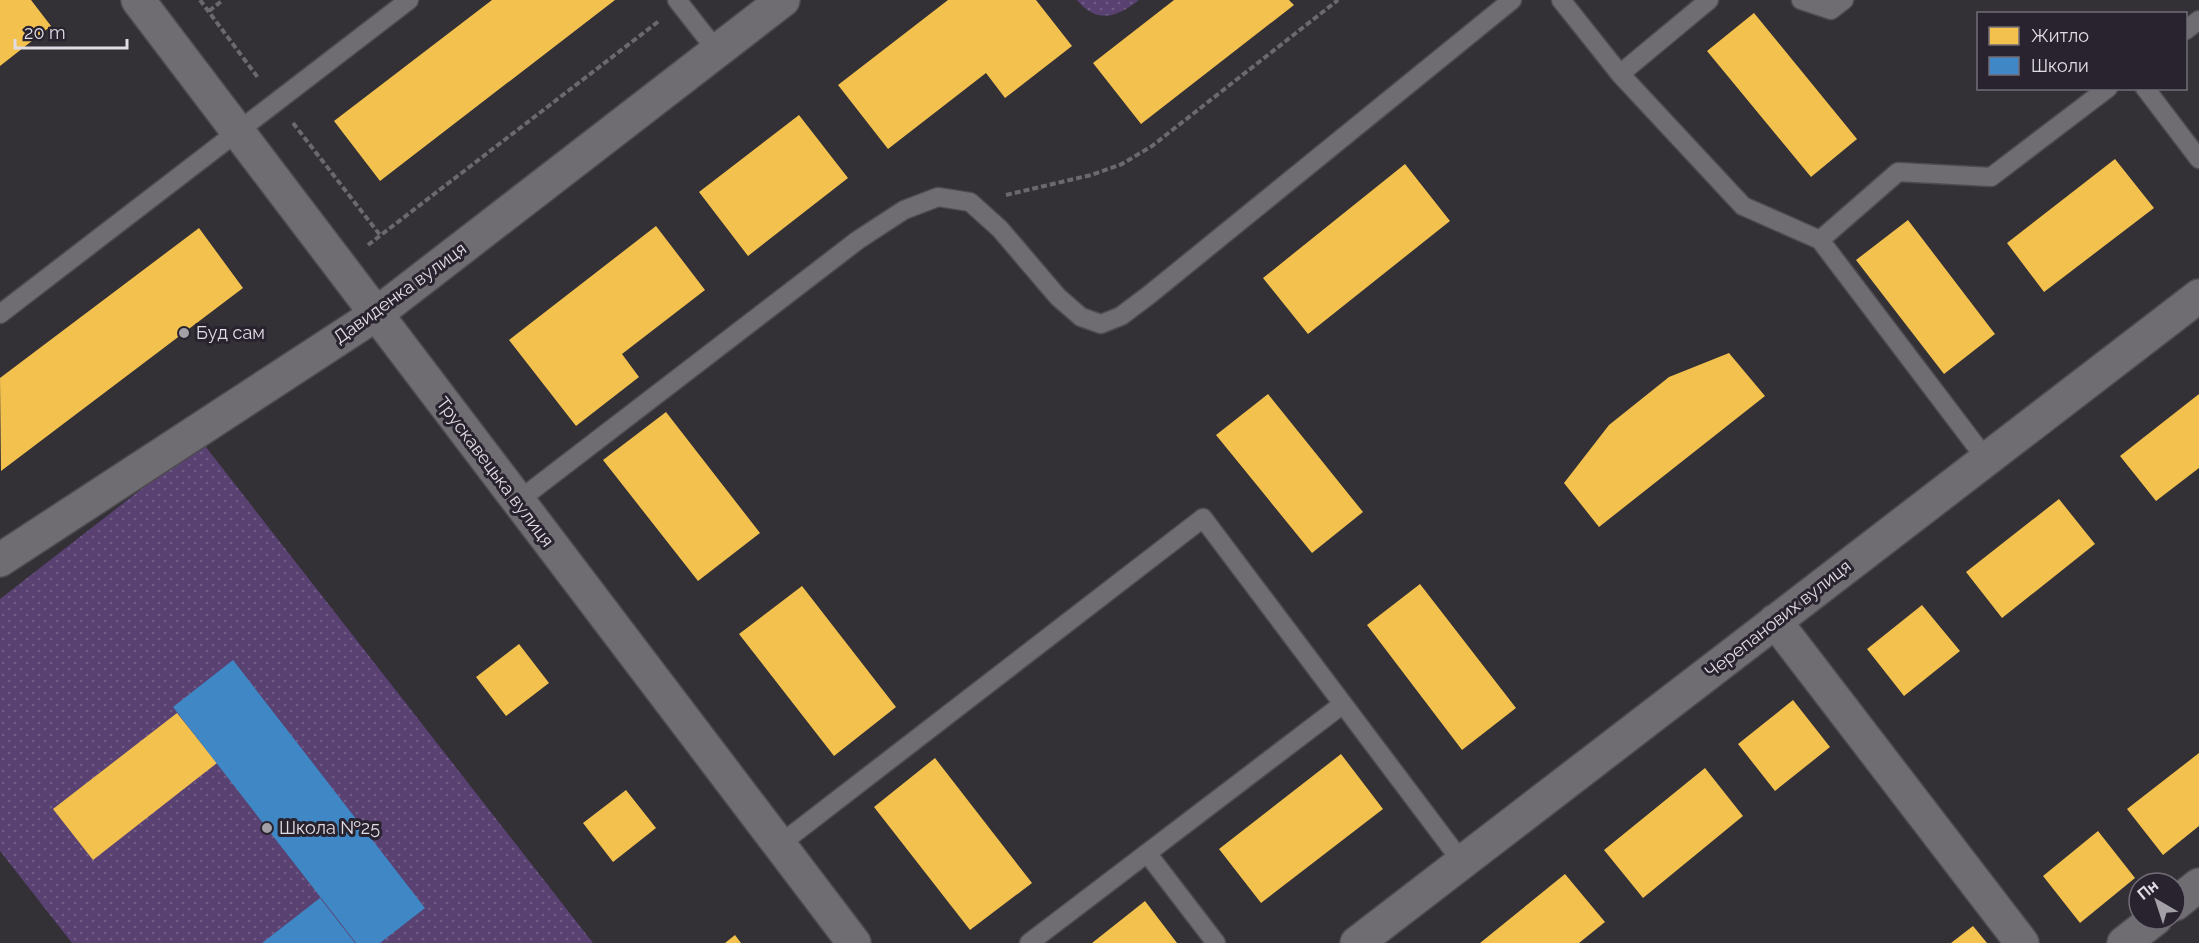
<svg xmlns="http://www.w3.org/2000/svg" width="2199" height="943" viewBox="0 0 2199 943" font-family="Raleway,sans-serif">
<style>
.grass{fill:url(#grass-dots)}
.homes{fill:#f2c14e}
.schools{fill:#3f88c5}
.lines{fill:none;stroke-linecap:round;stroke-linejoin:round}
.lane-casing{stroke:#4e4c51;stroke-width:21}
.street-casing{stroke:#4e4c51;stroke-width:36}
.path{stroke:#6b696e;stroke-width:4;stroke-dasharray:6 3;stroke-linecap:butt}
.lane{stroke:#6f6c72;stroke-width:18}
.street{stroke:#6f6c72;stroke-width:33}
.poi-dot{fill:#a3a0a7;stroke:#28232e;stroke-width:2}
.labels{text-anchor:middle;stroke-width:6;stroke-linejoin:round;paint-order:stroke}
.street-label{font-size:18px;fill:#e0dce4;stroke:#28232e}
.poi-label{font-size:18px;fill:#e0dce4;stroke:#28232e;text-anchor:start}
</style>
<defs>
<pattern id="grass-dots" width="8" height="8" patternUnits="userSpaceOnUse" patternTransform="scale(1.5)"><rect width="8" height="8" fill="#594172"/><path d="M2 2h.1M6 6h.1" fill="none" stroke="#715c86" stroke-width="1.8" stroke-linecap="round"/></pattern>
</defs>
<rect width="100%" height="100%" fill="#333036"/>
<path class="grass" d="M1077,0H1139C1116,18 1097,24 1077,0Z
M202,442L593,943H72L0,851V599Z"/>
<path class="homes" d="M0,0H31L51,26L0,66Z
M492,0H615L380,181L334,121Z
M948,0H1036L1072,46L1005,98L986,73L888,149L838,85Z
M1174,0H1289L1294,5L1141,124L1093,63Z
M1754,13L1857,139L1811,177L1707,51Z
M799,115L848,178L748,256L699,192Z
M2115,159L2154,208L2044,292L2007,243Z
M1405,164L1450,221L1308,334L1263,278Z
M1908,220L1995,334L1944,374L1856,260Z
M656,226L705,290L622,354L639,377L576,426L509,340Z
M199,228L243,288L1,471L0,378Z
M1729,353L1765,396L1599,527L1564,483L1609,425L1669,377Z
M1268,394L1363,512L1312,553L1216,435Z
M2199,394V468L2156,501L2120,456Z
M666,412L760,533L698,581L603,460Z
M2059,499L2095,544L2002,618L1966,572Z
M1420,584L1516,708L1462,750L1367,625Z
M802,586L896,707L834,756L739,634Z
M1922,605L1960,651L1904,696L1867,649Z
M519,644L549,683L506,716L476,677Z
M1793,700L1830,747L1775,791L1738,744Z
M177,713L217,763L93,860L53,809Z
M2199,753V826L2163,855L2127,809Z
M1341,754L1383,809L1261,903L1219,849Z
M935,758L1032,883L970,930L874,807Z
M1705,768L1743,816L1643,898L1604,850Z
M626,790L656,828L613,862L583,823Z
M2098,831L2135,878L2080,923L2043,876Z
M1565,874L1605,922L1579,943H1480Z
M1145,901L1177,943H1092Z
M1973,926L1987,943H1951Z
M735,935L741,943H725Z"/>
<path class="schools" d="M233,660L425,908L380,943H356L173,707Z
M320,898L355,943H262Z"/>
<g class="lines">
<defs>
<path id="lane" d="M677,0L717,51
M1561,0L1620,74L1709,0
M1801,0L1831,10L1844,0
M2186,30L2199,20
M1620,74L1743,206L1820,240L1986,459
M2145,88L2199,159
M1820,240L1898,172L1991,177L2108,88
M0,314L409,0
M518,501L858,240L904,210L938,197L970,202L1000,229L1058,297L1081,317L1101,324L1121,316L1149,295L1512,0
M779,845L1203,518L1462,862
M1147,853L1216,943
M1029,943L1343,704"/>
<path id="street" d="M138,0L854,943
M0,560L375,315L783,0
M1775,621L2022,943
M2175,904L2199,885
M1357,943L2199,296
M2124,943L2155,919"/>
</defs>
<use href="#lane" class="lane-casing"/>
<use href="#street" class="street-casing"/>
<path class="path" d="M200,0L259,79
M209,11L223,0
M293,123L380,235
M1006,195L1091,175L1122,164L1152,146L1338,0
M368,245L659,21"/>
<use href="#lane" class="lane"/>
<use href="#street" class="street"/>
</g>
<g class="poi-dot">
<circle cx="184" cy="333" r="6"/>
<circle cx="267" cy="828" r="6"/>
</g>
<g class="labels">
<g class="street-label">
<text transform="translate(400 293) rotate(-36)" y="6">Давиденка вулиця</text>
<text transform="translate(495 472) rotate(53)" y="6">Трускавецька вулиця</text>
<text transform="translate(1778 619) rotate(-38)" y="6">Черепанових вулиця</text>
</g>
<g class="poi-label">
<text x="196" y="339">Буд сам</text>
<text x="279" y="834">Школа №25</text>
</g>
</g>
<rect x="1977" y="12" width="210" height="78" fill="#28232e" stroke="#726d77" stroke-width="1.5"/>
<rect x="1989" y="27" width="30" height="18" fill="#f2c14e" stroke="#726d77" stroke-width="1.5"/>
<text x="2031" y="42" font-size="18" fill="#e0dce4">Житло</text>
<rect x="1989" y="57" width="30" height="18" fill="#3f88c5" stroke="#726d77" stroke-width="1.5"/>
<text x="2031" y="72" font-size="18" fill="#e0dce4">Школи</text>
<g transform="translate(2157 901) rotate(321)"><circle r="28" fill="#28232e" stroke="#726d77" stroke-width="1.5"/>
<path d="M0-4.5L10 22L0 15L-10 22Z" fill="#a3a0a7"/>
<text y="-9" font-size="16" font-weight="bold" text-anchor="middle" fill="#e0dce4">Пн</text>
</g>
<path d="M15 39v9h112v-9" fill="none" stroke="#e0dce4" stroke-width="3"/>
<text x="24" y="39" font-size="18" fill="#e0dce4" stroke="#28232e" stroke-width="4.5" paint-order="stroke">20 m</text>
</svg>
